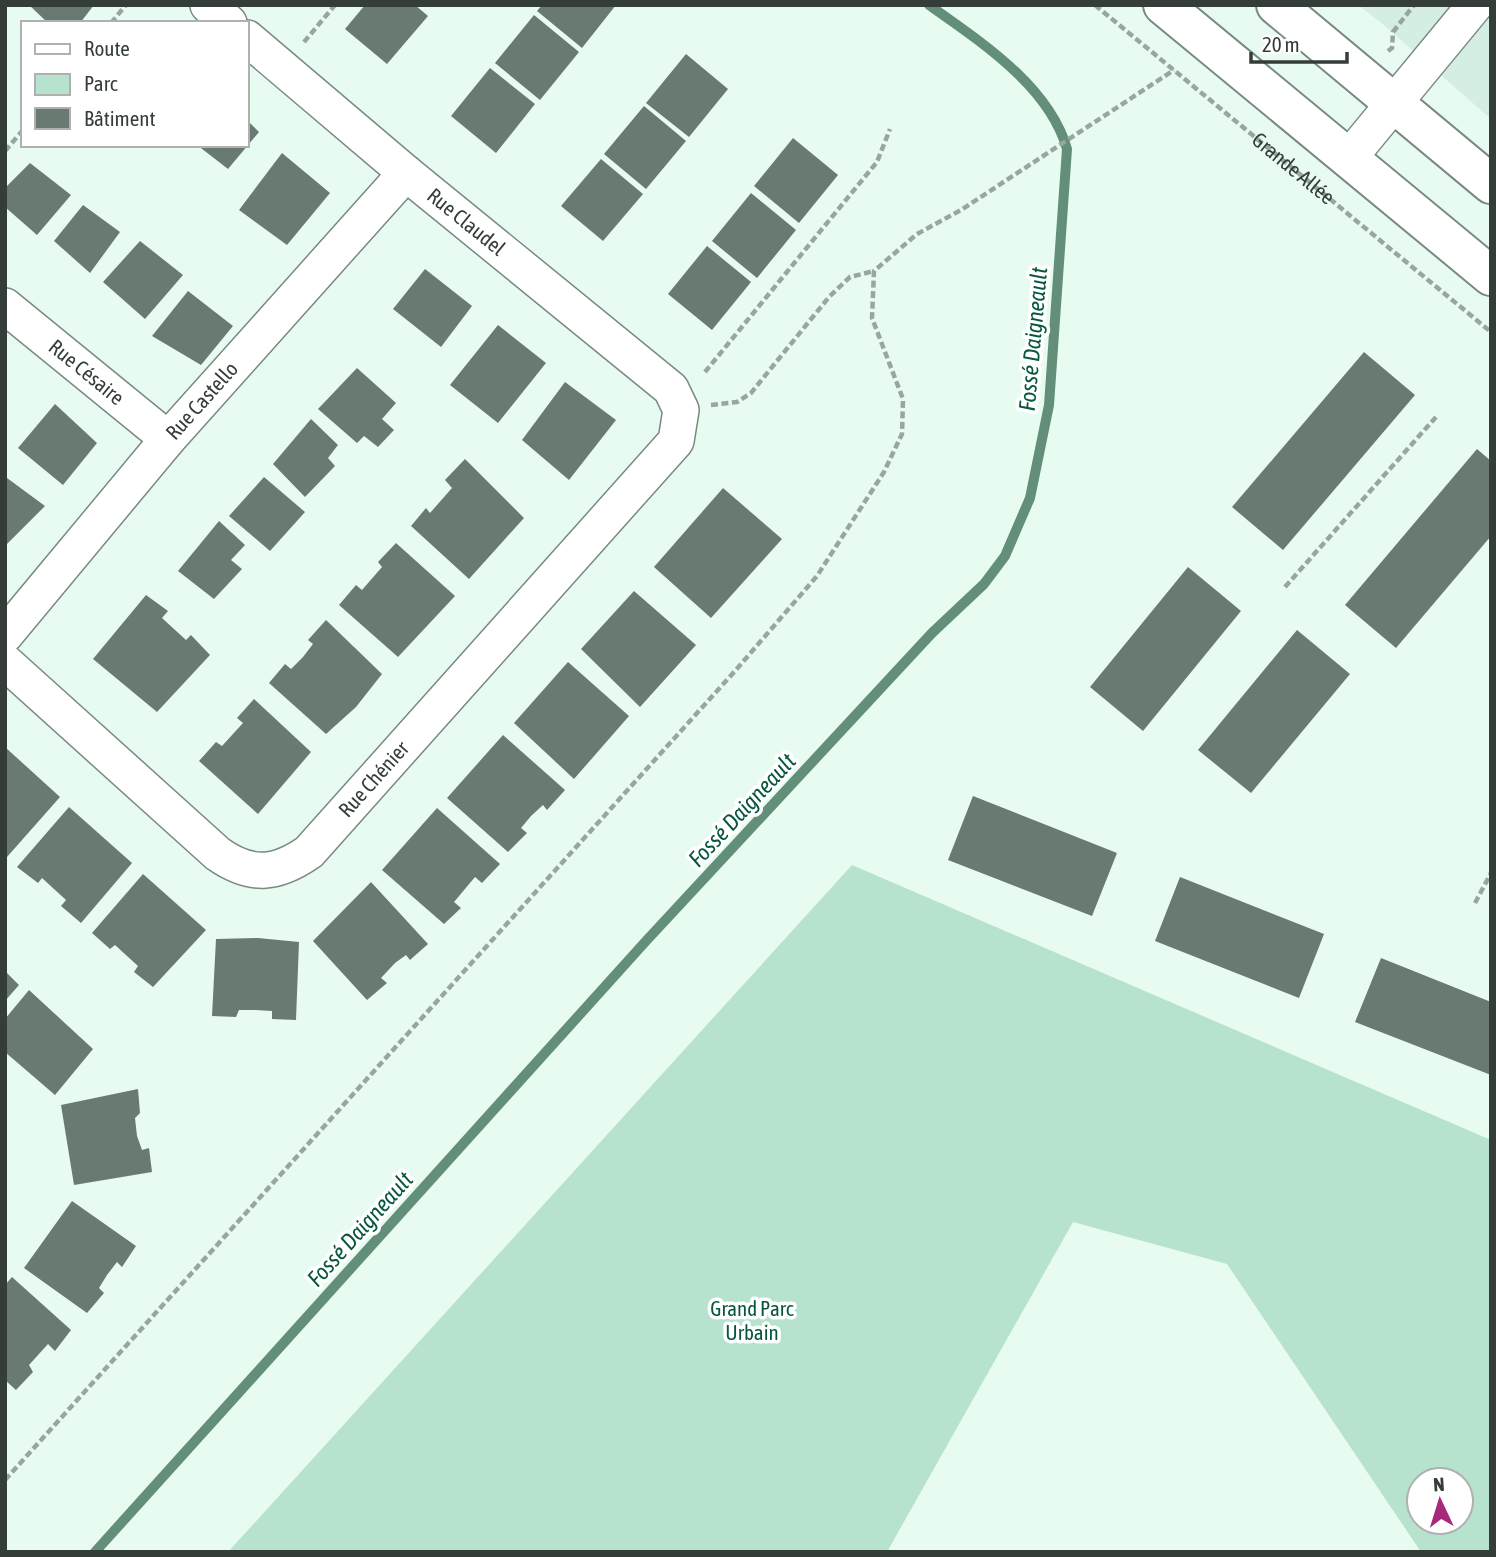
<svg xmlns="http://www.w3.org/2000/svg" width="1496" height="1557" viewBox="0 0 1496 1557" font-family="'Asap Condensed',sans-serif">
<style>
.built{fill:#d4efe2}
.green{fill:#b7e3ce;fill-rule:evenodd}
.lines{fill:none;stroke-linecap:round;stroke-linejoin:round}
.stream{stroke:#628e7a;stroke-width:10}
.building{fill:#687a71}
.street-casing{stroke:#788a82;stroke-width:38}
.secondary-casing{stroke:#788a82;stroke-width:42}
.path{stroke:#98a69f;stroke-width:4.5;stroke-dasharray:7 3.5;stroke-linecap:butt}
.street{stroke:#fff;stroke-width:35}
.secondary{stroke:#fff;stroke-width:38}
.labels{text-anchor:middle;stroke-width:7;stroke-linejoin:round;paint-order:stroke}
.street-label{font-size:21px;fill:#353d39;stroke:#fff}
.park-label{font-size:21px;fill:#06563d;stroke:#fff}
.water-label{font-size:23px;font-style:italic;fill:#08573e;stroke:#fff}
</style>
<rect width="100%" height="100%" fill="#e8fbf1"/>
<path class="built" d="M1358,5H1491V119L1379,21Z"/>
<path class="green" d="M852,865L1491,1140V1552H1421L1227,1264L1073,1222L887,1552H228ZM1419,1480H1461V1522H1419Z"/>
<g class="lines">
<path class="stream" d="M95,1552L646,941L932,633L984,584L1005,556L1030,498L1049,405L1067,149C1049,86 981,42 929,5"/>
</g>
<path class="building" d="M29,5H94L80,23H48Z
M365,5H415L428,16L387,64L345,29Z
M542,5H616L582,48L537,11Z
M534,15L579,52L540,100L495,63Z
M686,54L728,89L689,137L646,103Z
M490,68L535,104L496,153L451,116Z
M644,106L686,141L646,189L604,154Z
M247,120L259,132L228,169L197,145H247Z
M793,138L838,175L799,223L754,186Z
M282,153L330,193L287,245L239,210Z
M601,159L643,194L603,241L561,206Z
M30,163L71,195L37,235L5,207V188Z
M751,193L796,230L757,278L712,241Z
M83,205L120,232L90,273L54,241Z
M140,241L183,275L145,319L103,282Z
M707,246L751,282L712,330L668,294Z
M425,269L472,306L441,347L393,309Z
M188,291L233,326L201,365L152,336Z
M498,325L546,363L498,423L450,385Z
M1364,352L1415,395L1283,550L1232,507Z
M357,368L396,403L382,419L394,430L378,447L364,436L357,443L318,409Z
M565,382L616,420L569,480L522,440Z
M55,404L97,443L63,485L18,448Z
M311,419L338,445L328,458L335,466L305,497L273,464Z
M1477,449L1491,461V536L1396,648L1345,605Z
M465,459L524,518L469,579L411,526L426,508L430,513L452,488L445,480Z
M264,477L305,512L270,551L229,516Z
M7,478L45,506L5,546V480Z
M723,488L782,539L711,618L654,567Z
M219,521L245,545L231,560L242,569L214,599L178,571Z
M396,543L455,596L398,657L339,605L356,585L362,590L382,567L378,562Z
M1188,567L1241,611L1143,731L1090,687Z
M634,591L696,645L640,707L581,649Z
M146,595L168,611L162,618L186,640L191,635L210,655L157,712L93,659Z
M326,620L382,674L356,707L326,734L269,683L285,664L291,669L303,657L313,644L308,640Z
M1297,630L1350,674L1251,793L1198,750Z
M568,662L629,716L574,779L514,723Z
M254,699L311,752L258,814L199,761L216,742L222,746L243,723L237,718Z
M503,735L565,790L547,810L543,805L531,816L521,828L527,833L508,852L447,798Z
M5,747L60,797L7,857L5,855Z
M973,796L1117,853L1092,916L948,860Z
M69,807L132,863L81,923L61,906L66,900L42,878L38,883L17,867Z
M437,808L500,864L482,883L475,877L454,902L461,908L444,924L382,870Z
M143,874L206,930L153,987L134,972L138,966L115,945L110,949L92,933Z
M1180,877L1324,934L1299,998L1155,941Z
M371,882L428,944L410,960L406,955L395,963L381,978L387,983L367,1000L313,941Z
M258,938L299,942L296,1020L272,1019V1011L255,1010H239L236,1017L212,1016L216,939Z
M1381,958L1491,1002V1075L1355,1022Z
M5,971L19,985L5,1001Z
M29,990L93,1049L55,1095L5,1052V1019Z
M138,1089L140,1113L135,1118L137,1136L142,1150L149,1148L152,1172L74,1185L61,1105Z
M72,1201L136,1246L122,1267L117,1262L107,1275L99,1288L104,1293L87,1313L24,1268Z
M12,1277L71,1330L55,1351L48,1344L29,1365L33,1372L16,1390L5,1380V1285Z"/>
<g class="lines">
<defs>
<g id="street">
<path d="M208,5L229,23"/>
<path d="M1348,159L1475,5"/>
<path id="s2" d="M5,306L168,439"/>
<path id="s3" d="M5,635L168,439L406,173"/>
<path id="s4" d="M5,662L218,854C251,877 276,875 309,852L676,441L681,410L671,389L406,173L247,38"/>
</g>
<path id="secondary" d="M1163,5L1491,276
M1276,5L1491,184"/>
</defs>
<use href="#street" class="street-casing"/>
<use href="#secondary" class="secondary-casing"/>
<g class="path">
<path id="s1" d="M1095,5L1491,332"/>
<path d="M111,23L126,5"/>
<path d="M304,42L335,5"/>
<path d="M1388,51L1392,48L1393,32L1414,5"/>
<path d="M5,151L23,130"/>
<path d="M705,372L877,162L890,129"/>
<path d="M711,405L737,402L751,393L829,297L850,277L874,271"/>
<path d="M1285,587L1436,417"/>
<path d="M1475,903L1491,873"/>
<path d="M5,1480L735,671L817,576L884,472L902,434L903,399L872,318L874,271L917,234L961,210L1174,70"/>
</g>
<use href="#street" class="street"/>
<use href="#secondary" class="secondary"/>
</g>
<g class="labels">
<g class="street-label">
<text dy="7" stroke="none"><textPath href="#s1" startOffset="257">Grande Allée</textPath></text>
<text transform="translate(466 222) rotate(39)" y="7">Rue Claudel</text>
<text dy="7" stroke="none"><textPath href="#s2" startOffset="105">Rue Césaire</textPath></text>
<text dy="7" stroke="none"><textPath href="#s3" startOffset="306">Rue Castello</textPath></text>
<text dy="7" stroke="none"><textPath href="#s4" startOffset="483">Rue Chénier</textPath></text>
</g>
<g class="park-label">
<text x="752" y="1316">Grand Parc<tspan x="752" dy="24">Urbain</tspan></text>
</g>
<g class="water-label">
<text transform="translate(1033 339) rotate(-85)" y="8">Fossé Daigneault</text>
<text transform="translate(742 810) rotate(-47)" y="8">Fossé Daigneault</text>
<text transform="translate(360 1229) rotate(-48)" y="8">Fossé Daigneault</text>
</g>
</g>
<rect width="1496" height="1557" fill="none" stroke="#353d39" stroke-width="14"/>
<rect x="21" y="21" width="228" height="126" fill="#ffffff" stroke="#aeb1b0" stroke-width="2"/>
<rect x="35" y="44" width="35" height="10" fill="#ffffff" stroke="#aeb1b0" stroke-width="2"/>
<text x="84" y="56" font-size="21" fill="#353d39">Route</text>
<rect x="35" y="74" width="35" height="21" fill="#b7e3ce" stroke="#aeb1b0" stroke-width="2"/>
<text x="84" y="91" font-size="21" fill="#353d39">Parc</text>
<rect x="35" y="108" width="35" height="21" fill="#687a71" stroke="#aeb1b0" stroke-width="2"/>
<text x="84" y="126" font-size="21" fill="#353d39">Bâtiment</text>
<g transform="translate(1440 1501) rotate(356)"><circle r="33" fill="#ffffff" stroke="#aeb1b0" stroke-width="2"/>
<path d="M0-5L12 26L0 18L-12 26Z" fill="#a6297c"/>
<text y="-10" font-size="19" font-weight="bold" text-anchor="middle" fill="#353d39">N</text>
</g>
<path d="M1251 52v10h96v-10" fill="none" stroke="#353d39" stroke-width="3.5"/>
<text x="1262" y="52" font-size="21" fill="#353d39" stroke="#ffffff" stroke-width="5" paint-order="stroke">20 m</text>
</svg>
